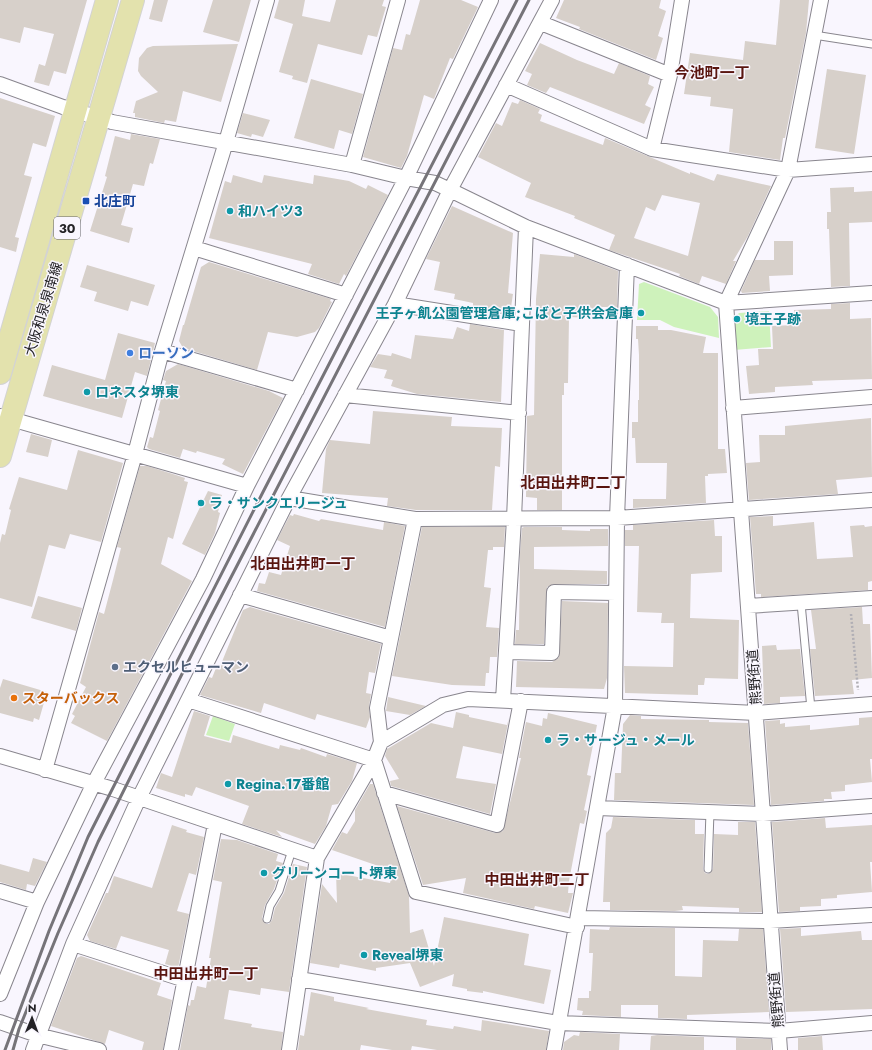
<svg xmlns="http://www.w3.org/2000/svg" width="872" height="1050" viewBox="0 0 872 1050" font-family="Jost,'Noto Sans JP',sans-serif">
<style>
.green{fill:#cef2bb}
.building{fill:#d7d0ca;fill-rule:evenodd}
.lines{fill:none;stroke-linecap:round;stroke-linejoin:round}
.service-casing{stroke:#89868e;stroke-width:9}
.minor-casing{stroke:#89868e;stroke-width:16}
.primary-casing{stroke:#d3d3d3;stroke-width:24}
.path{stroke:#b1afb5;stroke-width:2.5;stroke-dasharray:2 2;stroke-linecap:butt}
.service{stroke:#fff;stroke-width:7}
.minor{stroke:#fff;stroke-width:14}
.primary{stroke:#e3e2ad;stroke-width:22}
.rail{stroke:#767479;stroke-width:3}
.transit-dot{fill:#1a4fb4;stroke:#f9f6fe;stroke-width:1.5}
.culture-dot{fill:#0f9aa8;stroke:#f9f6fe;stroke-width:1.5}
.shop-dot{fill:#3f7fe0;stroke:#f9f6fe;stroke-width:1.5}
.service-dot{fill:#5c6f8a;stroke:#f9f6fe;stroke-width:1.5}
.food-dot{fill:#e8710a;stroke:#f9f6fe;stroke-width:1.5}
.labels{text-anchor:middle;stroke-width:3;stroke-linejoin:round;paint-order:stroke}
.shield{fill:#f9f6fe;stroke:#636266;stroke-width:1}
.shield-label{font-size:13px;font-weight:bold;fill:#232225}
.transit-label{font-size:14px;font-weight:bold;fill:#164399;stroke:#f9f6fe;text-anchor:start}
.culture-label{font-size:14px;font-weight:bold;fill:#0d838f;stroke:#f9f6fe;text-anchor:start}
.street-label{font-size:14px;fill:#232225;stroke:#f9f6fe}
.shop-label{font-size:14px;font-weight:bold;fill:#366cbe;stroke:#f9f6fe;text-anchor:start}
.service-label{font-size:14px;font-weight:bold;fill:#4e5e75;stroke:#f9f6fe;text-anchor:start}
.food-label{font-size:14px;font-weight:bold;fill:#c56008;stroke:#f9f6fe;text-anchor:start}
.neighbourhood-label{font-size:15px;font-weight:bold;fill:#59150f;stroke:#f9f6fe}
</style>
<rect width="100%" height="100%" fill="#f9f6fe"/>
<path class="green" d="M644,282L710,307L718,317L719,338L674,327L660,320H637L639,284Z
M769,311L771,347L734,350L732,320L739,313Z
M213,716L235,724L229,741L206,735Z"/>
<path class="building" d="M0,0H87L66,74L54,71L49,86L34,82L39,64L45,66L54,34L24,27L20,43L0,38Z
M154,0H168L162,22L149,19Z
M213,0H251L239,42L203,32Z
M279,0H305L302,16L330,22L336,0H384L382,6L386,7L377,37L368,35L362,55L318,44L307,83L292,79L293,76L279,72L293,24L274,18Z
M420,0H461L478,7L453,59L450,58L434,99L424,95L407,156L401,168L363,157L393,48L402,50L406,34L410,35Z
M564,0H661L659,8L666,11L658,36L663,38L656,60L579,29L580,27L556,18Z
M780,0H809L806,33L785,138H783L780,160L729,152L733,109L710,106L711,97L684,94L690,53L743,60L745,41L776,45Z
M540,43L577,60L614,74L619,63L650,76L648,84L654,87L645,105L651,108L644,124L550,87L546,93L527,85L532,74L525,71Z
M238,44L221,102L183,91L176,122L165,120L164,123L135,117V113H133L136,101L158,92L141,76L138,71L139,58L147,48L153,46Z
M827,69L866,75L854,154L815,148Z
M311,79L363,94L352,134L339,130L334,149L294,138Z
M0,98L55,116L46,147L33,143L24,175L32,177L15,237L19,238L16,252L0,247Z
M520,100L540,109L538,113L542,115L540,121L603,145L605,138L690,174V172L714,181L717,174L771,186L748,236L733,261H736L726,284L702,276L699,284L679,276L680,274L609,250L615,235L574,218L575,216L525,197L531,183L478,157L496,123L502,126L512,102L518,104ZM662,195L700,203L688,256L634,238L646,207L655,211Z
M243,113L270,120L263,137L252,134L251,137L237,133Z
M131,134L160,139L153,164L150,163L144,186L133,184L121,225L133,228L129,243L90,231L107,177L105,176L115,136L130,140Z
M233,175L262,183L264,175L313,184L314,175L349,181L366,189L368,185L388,195L346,276L344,274L339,284L308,274L312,264L209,238L225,181L231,183Z
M854,187V192L872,191V222L849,223L850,286L831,287L829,229H827V212H831L830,188Z
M452,206L513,233L508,293L513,294L510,314L473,308V303L454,299L455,294L434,290L440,262L426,259Z
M774,241H793V275L769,276L770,291L742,293L741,291L755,260H774Z
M540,254L574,257V254L618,271L617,307H597L596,318L569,317L568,383H564V395H562V510H537V498L526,497L527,416L534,415L536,299Z
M209,262L331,299L330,301L332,302L319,328L315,332L297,337L268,332L257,370L183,348L179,341L183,325H184L201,267Z
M87,265L155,285L148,306L131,301L128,311L94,301L97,292L80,287Z
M850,303V319L871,318L872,379L812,381L813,385L775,387V392L749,394L746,366L759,365L758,349H773L772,326L794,325V310L831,309V304Z
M470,324L504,330L501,402L417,394L391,386L393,380L384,378L387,370L370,367L378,354L391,356L392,353L411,359L415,335L453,339L457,327L469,331Z
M636,326H658V330H671L706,337L703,353H718V449H725L727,473L708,474V476H705L706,503L633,508V499H666L667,463H636L635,438H632V422H638V400H639V355L638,339H636Z
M118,333L155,343L147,376L135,372L122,418L43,396L52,365L105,380Z
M178,364L269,391L283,398L243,474L222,464L225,459L197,451L196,453L183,449L180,458L149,449L147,447L150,437L153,438L160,411L158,410L166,381L163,380L166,371Z
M373,411L452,417L451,426L502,428L500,467L495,466L492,510H416L387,506L388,498L322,493L326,449L330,440L370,444Z
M871,418L872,477L836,480L838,494L749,500L746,463L760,462L759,435H785V426Z
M31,434L52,440L48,457L26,452Z
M78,450L123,463L101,542L70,534L65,549L49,545L32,607L0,598V543L2,534L5,535L11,510L9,509L19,477L67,490Z
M140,466H147L176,475L185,478L184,481L188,482L173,539L168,537L161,564L192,581L107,741L71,723L75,716L72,714L86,687L80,683L99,612L104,614L113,580L121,548L117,547Z
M208,491L222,495L218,512L220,513L215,533L205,555L182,544Z
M294,514L319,521L321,519L383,530L384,522L405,526L385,627L257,591L259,583L265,584L269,572L281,575L290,546L277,540L290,515L293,516Z
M773,516V526L814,522L817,559L853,557L850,526L864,525L865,527L872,526V581L868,582V590L761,597V594H756L750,517Z
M714,520L715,536H722V572L691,574L690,618L739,620L738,679L705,678L704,685H698V695L625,693L624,666L673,667L674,623H661L662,613L637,612L639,546H625V530H633V525Z
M422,527H505L504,547H493V550H488L484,587L491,588L486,627L499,628L497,657H490L489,673H486L485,686L452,685L392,676Z
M524,527H562V530L590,531V529H608V546L534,547V569L607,571V584H554L547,587L544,644H515L516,630H519L520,553L522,528Z
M38,596L82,608L76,631L31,618Z
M562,601L608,603L607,678L604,689L516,687L517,661L552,662L559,657Z
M250,607L381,644L375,673L369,672L366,693L371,694L369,707L370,717L366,728L317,714L315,720L264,703L261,713L200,695L209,677L212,678L216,668L219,669L243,610Z
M862,607L863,624H870L872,678L852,680L854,694L815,696L810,649H816L811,610Z
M776,645L777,650L800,649L805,696L780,697V703L764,704L762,646Z
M3,679L47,692L39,720L34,718L33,722L0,713V688Z
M388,697L426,706L410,715L386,711Z
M194,711L210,716L204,736L231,743L233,735L279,749L280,745L300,750L301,748L326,757L327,754L357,763L352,781L338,804L332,805L326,826L315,844L276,830L282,837L242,824L249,806L196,787L192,796L185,794V797L156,788L161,773L172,777Z
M456,712L469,715V717L507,725L509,718L502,754L463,746L456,778L496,784L490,814L391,786L390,781L399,779L385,756L387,749L431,723L453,728Z
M548,713L597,725L587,775L591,776L584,810L587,811L584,824L580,823L569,881L568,893H573L568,913L535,906L534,909L463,893L466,878L423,885L397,806L495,833L503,831L521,758H519L526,722L542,726L543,718L547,719Z
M630,715L641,716V719L709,720V722L748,723L754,805L614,800L615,773H621L623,724Z
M872,717V759H870L872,782L845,785V791L831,792L832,799H824V801L771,805L765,721L780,720V724L785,723V727L810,725V730L859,725V718Z
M370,784H373L409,896L410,933L423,929L434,966L444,917L529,934L524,965L551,970L544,1004L483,991V993L467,991V989L452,986L454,974L420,987L410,963L376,968V971L340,964L339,968L310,963L322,884L337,903L336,873L390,883L393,871L332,850L342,832L347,834L355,821V810Z
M613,817L695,820V834H704L703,869L705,873L708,874L713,869L714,834L738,835V822H755L762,912H739V908L682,906L683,910L675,911L610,910V902H603L606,833L611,828Z
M825,818L826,828L872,825V862H870L872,892L837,895V898L821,899V906L800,907V911L779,912L772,822Z
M172,825L187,830L186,832L204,837L196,875L189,873L177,911L189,914L178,968L165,964L169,950L121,936L116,949L90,941L87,935L106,893H108L114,876L152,888Z
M221,839L237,840L278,854L276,861L283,863L274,889L265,905L262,918L266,924H269L272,920L275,908L284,893L293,864L307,867L289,992L261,988L260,995L229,990L224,1019L252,1024L251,1027L283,1032L281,1050H180L188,1005L190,1006L191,1000H194L197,986L206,988L211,958H209L222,882L213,880Z
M33,858L47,862L35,886L27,884L26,890L0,882V864L29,872Z
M610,927L675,928V976L702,977L703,940L738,941L739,929H763L769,1012L687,1015V1019L658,1018V1005H621V1017L582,1015L583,1011L577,1010L578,998H589V991H591L593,953H589L590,929L609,930Z
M801,928V936L861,931L862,940H872V1009L786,1012L780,929Z
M81,956L161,983L157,995L172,1000L163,1050H142L144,1042L109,1030L105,1044L51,1026L77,958Z
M311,992L334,997V1001L369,1008L366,1009L427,1020L426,1025L453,1029L454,1026L481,1031L482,1020L549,1031L546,1050H437L412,1046L411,1050H392L361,1045L360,1050H298L300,1035L304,1036Z
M580,1032L620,1034L619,1050H563L564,1042L574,1035L579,1036Z
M657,1035L704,1037V1050H650L651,1036Z
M822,1036L823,1050H798V1038Z
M736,1038L771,1039V1050H736Z"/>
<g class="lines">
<defs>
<path id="service" d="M814,35L872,44
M801,603L811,709
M708,869L710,812
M267,919L270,906L279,891L292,850"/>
<path id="minor" d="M541,23L670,75
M0,84L63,107L112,122L352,165L406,178L435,183L450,190L552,0
M506,85L652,149L788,170L872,164
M652,149L670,75L682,0
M352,165L398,0
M194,248L346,295
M395,304L522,324
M162,351L297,390
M345,395L519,413
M733,408L872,397
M0,416L247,486
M289,498L415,519L617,518L872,500
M240,595L391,638
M748,606L872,598
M506,652L552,653L554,592L616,593
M188,700L374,760
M503,700L514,519L526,227
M381,742L443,705L468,699L756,713L872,704
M0,756L113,789L317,858L289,1050
M374,760L416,892L577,927
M45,770L135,454L162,351L226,142L267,0
M384,793L497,825L521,701
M597,808L763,814L872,806
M317,858L374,760L381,742L377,708L415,519
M0,891L37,902
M579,918L770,921L872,915
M73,944L185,980
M299,979L558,1023L779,1031L872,1023
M0,994L37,902L94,783L203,579L247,486L406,178L491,0
M0,1022L37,1035L99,1050
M33,1050L73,944L139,798L289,498L395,304L450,190L526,227L726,303L872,293
M171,1050L215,824
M554,1050L615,706L617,518L627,265
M780,1050L726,303L788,170L821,0"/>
<path id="primary" d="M0,373L107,0
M0,456L133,0"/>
</defs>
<use href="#service" class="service-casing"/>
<use href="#minor" class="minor-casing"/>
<use href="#primary" class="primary-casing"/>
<path class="path" d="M851,614L858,690"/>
<use href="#service" class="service"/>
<use href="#minor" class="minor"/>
<use href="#primary" class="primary"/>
<path class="rail" d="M5,1050L49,931L88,837L263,492L517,0
M13,1050L19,1029L58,933L98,842L210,618L529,0"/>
</g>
<rect class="transit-dot" x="82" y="197" width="8" height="8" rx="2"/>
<g class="culture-dot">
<circle cx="230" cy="211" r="4"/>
<circle cx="641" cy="313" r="4"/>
<circle cx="737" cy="319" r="4"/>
<circle cx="87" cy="392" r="4"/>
<circle cx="201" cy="503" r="4"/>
<circle cx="548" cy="740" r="4"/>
<circle cx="228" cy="784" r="4"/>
<circle cx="264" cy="873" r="4"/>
<circle cx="364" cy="955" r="4"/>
</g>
<circle class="shop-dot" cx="130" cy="353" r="4"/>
<circle class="service-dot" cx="115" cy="667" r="4"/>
<circle class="food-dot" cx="14" cy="698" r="4"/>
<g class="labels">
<rect class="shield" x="54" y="217" width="26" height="22" rx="3"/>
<g class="shield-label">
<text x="67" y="233">30</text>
</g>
<g class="transit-label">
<text x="94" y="206">北庄町</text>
</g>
<g class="culture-label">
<text x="238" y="216">和ハイツ3</text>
<text x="633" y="318" text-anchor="end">王子ヶ飢公園管理倉庫;こばと子供会倉庫</text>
<text x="745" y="324">境王子跡</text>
<text x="95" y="397">ロネスタ堺東</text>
<text x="209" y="508">ラ・サンクエリージュ</text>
<text x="556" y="745">ラ・サージュ・メール</text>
<text x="236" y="789">Regina.17番館</text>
<text x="272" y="878">グリーンコート堺東</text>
<text x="372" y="960">Reveal堺東</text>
</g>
<g class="street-label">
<text transform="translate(43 309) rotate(-73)" y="5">大阪和泉泉南線</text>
<text transform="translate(754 677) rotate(-94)" y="5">熊野街道</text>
<text transform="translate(776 1000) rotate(-95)" y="5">熊野街道</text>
</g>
<g class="shop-label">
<text x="138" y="358">ローソン</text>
</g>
<g class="service-label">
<text x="123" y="672">エクセルヒューマン</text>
</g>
<g class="food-label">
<text x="22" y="703">スターバックス</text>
</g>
<g class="neighbourhood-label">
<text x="712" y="78">今池町一丁</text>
<text x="573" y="488">北田出井町二丁</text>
<text x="303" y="569">北田出井町一丁</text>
<text x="537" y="885">中田出井町二丁</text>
<text x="206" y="979">中田出井町一丁</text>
</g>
</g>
<g transform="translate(32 1018) rotate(1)" stroke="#f9f6fe" stroke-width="3" paint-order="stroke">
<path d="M0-3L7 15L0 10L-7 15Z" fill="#232225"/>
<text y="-6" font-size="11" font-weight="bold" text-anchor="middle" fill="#232225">N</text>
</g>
</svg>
